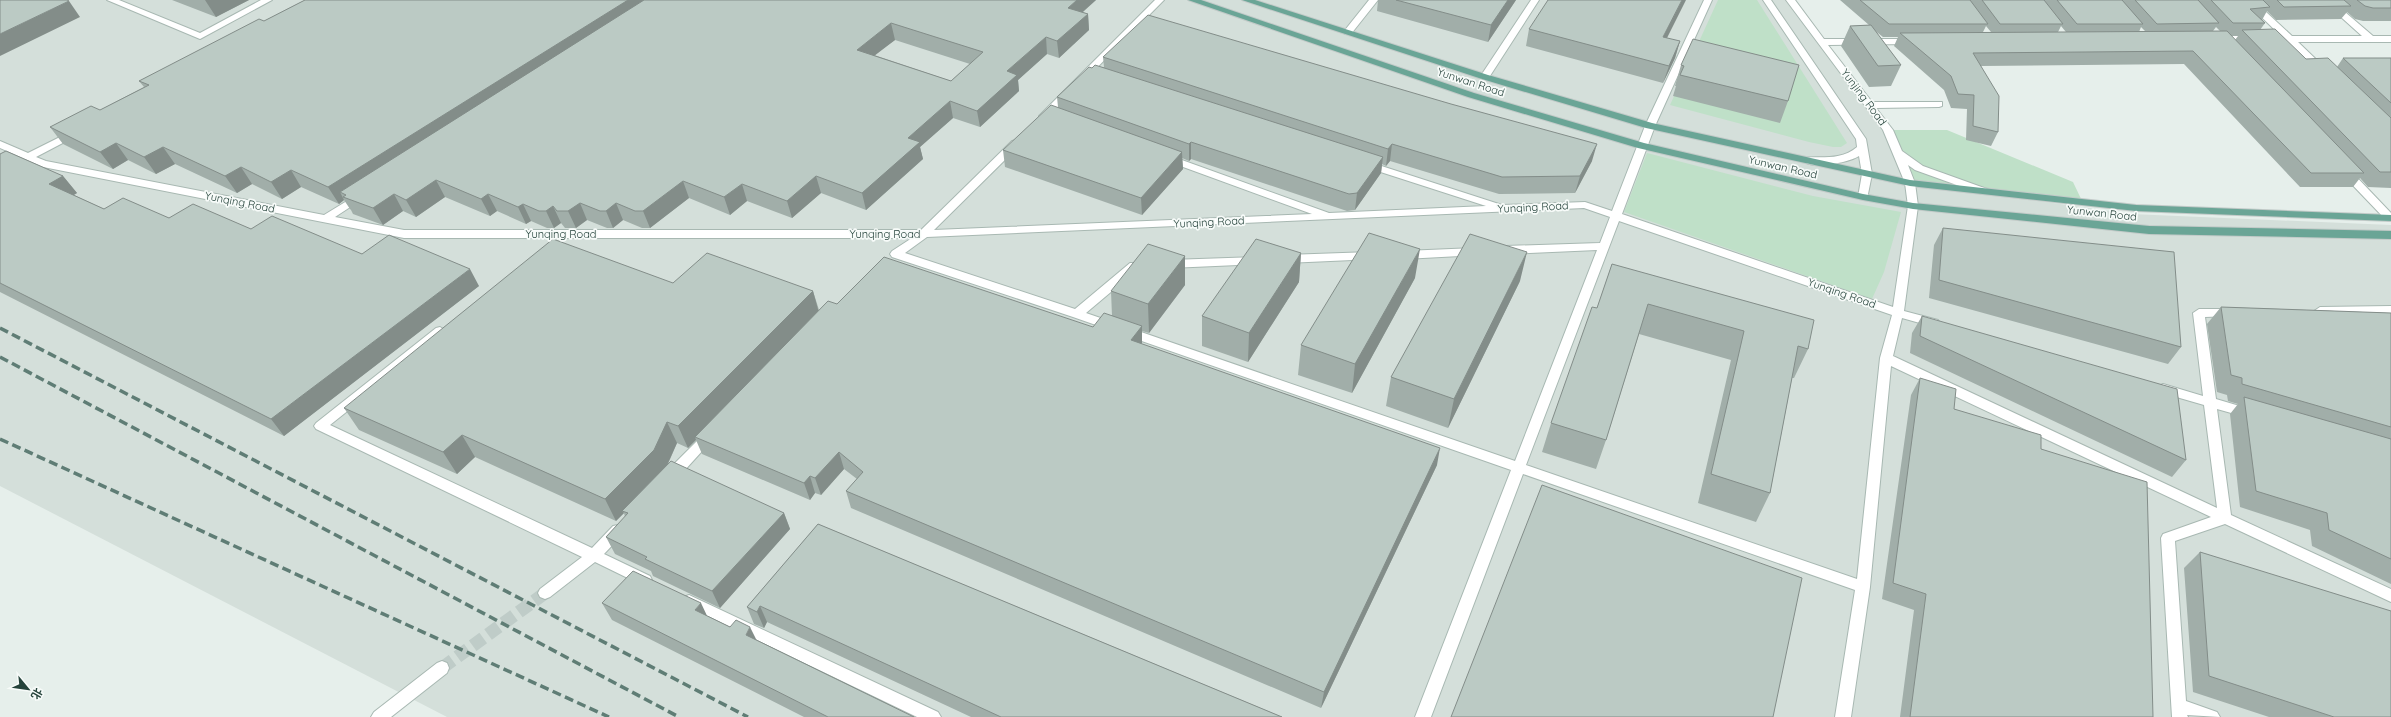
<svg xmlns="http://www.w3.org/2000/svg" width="2391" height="717" viewBox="0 0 2391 717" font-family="Quicksand,'Noto Sans SC',sans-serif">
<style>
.built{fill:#d4dfda}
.green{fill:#bfe0c8}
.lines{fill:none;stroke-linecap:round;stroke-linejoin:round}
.minor-tunnel{stroke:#bfccc8;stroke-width:13;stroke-dasharray:13 6;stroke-linecap:butt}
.minor-casing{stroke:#a8b8b2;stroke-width:2}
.major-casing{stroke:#c2cac8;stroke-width:2}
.minor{fill:#fff;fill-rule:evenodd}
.major{fill:#6aa596;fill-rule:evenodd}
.rail{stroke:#5f7d75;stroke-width:3.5;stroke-dasharray:9 4.5;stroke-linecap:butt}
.wall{fill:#a1aea9;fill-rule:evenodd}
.shaded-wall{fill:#838d89}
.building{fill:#bbcac4;stroke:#838d89;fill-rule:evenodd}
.labels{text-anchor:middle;stroke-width:3.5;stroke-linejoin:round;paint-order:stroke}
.street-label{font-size:11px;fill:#24423a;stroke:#f7fbf9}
</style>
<rect width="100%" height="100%" fill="#e6efeb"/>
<path class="built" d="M0,0H1790L1871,105L1910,183L2131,214L2391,225V717H447L0,486Z"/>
<path class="green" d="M1718,0H1757L1847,143L1841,147H1833L1809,142L1670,105Z
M1888,130H1947L2073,182L2083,203L1910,183Z
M1647,153L1813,196L1901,212L1884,272L1872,299L1624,212Z"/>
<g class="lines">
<path class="minor-tunnel" d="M442,668L545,593"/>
<defs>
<path id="minor" d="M107,0H119L200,33L261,0H272L200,39Z
M1155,0H1164L1045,120H1039V116Z
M1369,0H1378L1351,34H1345V30Z
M1531,0H1539L1488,79H1482L1480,77Z
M1704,0H1712L1655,126L1622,214L1893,307L1908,206L1905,183L1883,130L1786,0H1795L1824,39H1915V43L1912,44L1828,45L1872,102H1942V106L1939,107L1876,108L1893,130L1902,151L1923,166L1987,189L1988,191L1983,194L1979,193L1915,170L1908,165L1915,183L1918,206L1904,311L1938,320L1940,323L1934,327L1902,318L1893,356L2217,508L2204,405L2159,392L2157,389L2159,386L2163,384L2203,396L2193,313L2199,309H2236L2238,312L2236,315L2232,316L2205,317L2216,399L2253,410L2255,413L2253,416L2249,418L2217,409L2231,515L2391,589V602L2225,524L2175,541L2186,701L2217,712L2220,717L2187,715L2188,717H2172L2161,538L2163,534L2211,517L1891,366L1870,587L1851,717H1835L1855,590L1523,474L1431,717H1415L1511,470L1073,317L892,257L890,254L892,251L912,238H404L43,167L0,148V141L28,153L74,130L79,133L78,135L36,157L46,161L324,215L360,193L364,194L365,196L364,198L335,217L404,230H921L1012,141L1016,140L1021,143L1020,145L934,230L1312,214L1164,160V156L1168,155L1329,213L1486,206L1362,166L1361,164L1366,161L1502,205L1585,202L1612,211L1645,126ZM1584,208L1610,217L1600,243L1506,246L1500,250L1506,254L1597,250L1515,461L1086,313L1137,270L1142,269L1144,266L1142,263H1130L1075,309L905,253L927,237ZM1619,221L1892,315L1880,358L1857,579L1526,465Z
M1763,0H1771L1866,139L1872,174L1867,199H1859L1858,197L1862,174L1859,156C1848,163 1811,170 1802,160C1809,153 1838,164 1857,147L1856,139Z
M2244,0H2253L2292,36H2362L2322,0H2331L2373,36H2391V42H2298L2324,67V71H2318L2287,42L2215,41V37L2218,36H2281Z
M2345,168L2349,169L2391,213V221L2386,220L2341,173L2340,171Z
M1475,248L1479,249L1481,252L1479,255L1404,259L1398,255L1404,251Z
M1371,252L1377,256L1375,259L1286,263L1280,259L1286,255Z
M1257,257L1263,261L1261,264L1170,268L1164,264L1170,260Z
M2391,306V314L2320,315L2314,311L2320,307Z
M440,327L446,331L444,334L330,425L592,548L613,526L618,525L623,526L625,530L623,534L604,554L650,576L652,580L650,584L645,586L640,584L595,562L550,597L545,599L540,597L538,593L540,589L582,557L316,429L314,426L316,423L436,328Z
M710,430L714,432L716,435L714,438L674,482H664L662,478L664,474L706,432Z
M689,595L938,712L941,717H917L684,605L682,601L684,597Z
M442,661L447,663L449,668L447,673L391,717H371L374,712L437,663Z"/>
<path id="major" d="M1188,0H1201L1474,93L1644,143L1863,194L1913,203L2149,226L2391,231V239L2149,234L1913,209L1863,200L1638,148L1468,97Z
M1242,0H1255L1488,75L1652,123L1910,180L2136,205L2391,215V221L2136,211L1910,186L1646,128L1482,79Z"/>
</defs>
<use href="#minor" class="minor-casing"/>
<use href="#major" class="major-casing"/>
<use href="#minor" class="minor"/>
<use href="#major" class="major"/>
<path class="rail" d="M0,328L748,717
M0,357L679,717
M0,439L609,717"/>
</g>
<path class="wall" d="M172,0H249L216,17Z
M305,0H1096L1083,12L1088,14L1089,30L1059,58L1047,54L1018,80L1019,91L980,127L953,118L920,147L923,159L866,210L821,193L792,218L747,201L730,215L689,198L650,228H642L623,220L613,228H607L587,220L576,228H565L561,223L554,228H547L531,221L526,224L497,211L490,216L445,197L416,217L403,211L383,225L353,214L351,210L350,209L344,200L339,204L301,187L282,199L252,184L237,193L175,164L156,174L128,160L113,169L63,144L50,127L100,110L144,87L139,81L264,21ZM895,40L970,64L951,81L874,55Z
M1378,0H1516L1488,42L1377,11Z
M1840,0H2391V21H2363L2355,19L2347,12L2341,19L2276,20L2267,11L2262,20L2265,23L2260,30L2306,59L2337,67L2343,58H2391V188L2368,187L2360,178L2353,187H2300L2184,64L1981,66L1998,132L1991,146L1966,140L1967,109L1951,108L1944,90L1894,46L1898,37H1883L1874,30L1901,65L1891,86L1869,87L1841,46L1850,26L1869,25ZM1986,26L1991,32H1983ZM2061,26L2066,32H2058ZM2141,27L2145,31L2139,32ZM2216,27L2220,31H2213ZM2231,36H2238L2235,40Z
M1529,29L1680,41L1675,58L1663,83L1526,46Z
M1103,57L1592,161L1575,193L1499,194L1390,161L1386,166L1382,164L1381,173L1355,210L1347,211L1191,159L1189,161L1182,158L1183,169L1142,215L1005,167L1003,150L1058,107L1057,97L1092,68L1104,67Z
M1681,65L1788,101L1780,123L1673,96L1676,86H1675Z
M0,154L63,176L77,193L74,195L104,209L251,229L362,254L479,286L284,436L0,292Z
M1943,228L2181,347L2168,364L1929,298L1934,245Z
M1301,253L1299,282L1248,362L1202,346V316Z
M1185,256V285L1149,333L1142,331V343L1141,344L1437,465L1321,708L851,508L846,491L857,479L844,469L821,495L815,493L810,500L702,454L696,440L688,448L677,443L668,464L784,513L790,529L720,608L653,576L651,571L615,554L606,537L625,517L624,513L616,521L475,457L457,474L359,430L344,408L673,283L813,291L819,310L837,304L1093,327L1112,316L1111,291Z
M1612,264L1808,349L1794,378H1792L1770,493L1756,522L1698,503L1731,360L1639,334L1606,440L1596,469L1542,452L1551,423L1597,308Z
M1415,278L1352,393L1298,375L1301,345Z
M1520,281L1448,428L1386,406L1391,377Z
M2221,307L2391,313V584L2312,546L2310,530L2240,507L2230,414L2238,404L2228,401L2227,395L2217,392L2207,324Z
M1922,316L2186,460L2172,477L1910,353L1912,333Z
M1920,378L1954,409L2041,449L2153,717H1900L1914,610L1882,599L1911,395Z
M818,524L1282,717H971L767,622L764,628L754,624L747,607Z
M2200,552L2391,717H2269L2193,692L2184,568Z
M602,603L708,616L914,717H804L612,620Z"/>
<path class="shaded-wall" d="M205,0H249L216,17Z
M628,0H659L340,192L344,200L339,204L328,187Z
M1077,0H1096L1069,24L1068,8Z
M1508,0H1516L1488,42L1491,25Z
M1682,0H1686L1659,54L1663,37Z
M69,1L80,17L0,56V34Z
M1088,14L1089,30L1059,58L1057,41Z
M891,23L895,40L861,66L857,50Z
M1046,37L1047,54L1018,80L1019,91L980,127L977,111L1007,71Z
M1680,41L1675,58L1663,83L1669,66Z
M950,101L953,118L920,147L923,159L866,210L862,193L908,138Z
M1191,142V159L1189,161V144Z
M116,143L128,160L113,169L100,152Z
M1392,144L1390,161L1386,166L1388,149Z
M1597,144L1592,161L1575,193L1580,176Z
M163,147L175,164L156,174L144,157Z
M1182,152L1183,169L1142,215L1141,198Z
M1383,157L1381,173L1355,210L1357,193Z
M241,167L252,184L237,193L225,176Z
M291,170L301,187L282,199L271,182Z
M63,176L77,193L63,201L49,184Z
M816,176L821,193L792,218L787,201Z
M436,180L445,197L416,217L406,200Z
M683,181L689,198L650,228L643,211Z
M742,184L747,201L730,215L724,197Z
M394,194L403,211L383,225L373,208Z
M488,194L497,211L490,216L481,199Z
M580,203L587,220L576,228L568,211Z
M616,203L623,220L613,228L606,211Z
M523,204L531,221L526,224L518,207Z
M553,206L561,223L554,228L546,211Z
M1420,249L1415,278L1352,393L1355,364Z
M1527,252L1520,281L1448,428L1454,399Z
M1301,253L1299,282L1248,362L1249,333Z
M1185,256V285L1149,333L1148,304Z
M470,269L479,286L284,436L271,419Z
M813,291L819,313L695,437L696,440L688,448L678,426Z
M1142,326V343L1132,358L1131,340Z
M667,422L677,443L664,472L622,511L624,513L616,521L605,499Z
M462,435L475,457L457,474L443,452Z
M1440,448L1437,465L1321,708L1324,692Z
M839,452L844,469L821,495L815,478Z
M810,476L815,493L810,500L804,483Z
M784,513L790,529L720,608L712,591Z
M701,603L709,620L695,610Z
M760,606L767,622L764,628L757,612Z
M750,627L758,643L746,635Z"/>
<path class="building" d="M0,0H67L69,1L0,34Z
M305,0H628L328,187L291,170L271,182L241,167L225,176L163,147L144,157L116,143L100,152L50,127L91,106L100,110L149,85L139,81L259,19L264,21Z
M644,0H1077L1068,8L1088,14L1057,41L1046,37L1007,71L1017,75L977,111L950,101L908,138L920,142L862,193L816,176L787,201L742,184L724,197L683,181L643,211H635L616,203L606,211H600L580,203L568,211H557L553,206L546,211H539L523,204L518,207L488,194L481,199L436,180L406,200L394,194L373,208L343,197L346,195L340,192ZM891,23L983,52L951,81L857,50Z
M1396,0H1508L1491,25Z
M1548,0H1682L1663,37L1680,41L1669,66L1529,29Z
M1860,0H1970L1988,24H1889Z
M1982,0H2044L2063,24H2000Z
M2057,0H2122L2143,24H2077Z
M2135,0H2198L2219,23L2157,24Z
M2211,0H2263L2270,7L2250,9L2265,23H2233Z
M2277,0H2344L2351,6L2284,7Z
M2357,0H2391V8H2373L2365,6Z
M1148,15L1451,104L1597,144L1580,176L1502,177L1392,144L1388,149L1103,57Z
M1871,25L1901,65L1878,66L1850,26Z
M2275,29L2306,59L2328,58L2391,118V172H2380L2242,30Z
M2227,31L2364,173H2311L2193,51L1973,53L1999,96L1998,132L1973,126L1974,95L1958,94L1951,76L1900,33Z
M1693,39L1799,65L1788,101L1680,75L1684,66L1681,65Z
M2343,58H2391V103Z
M1095,65L1383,157L1357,193L1349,194L1191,142L1189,144L1057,97L1089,67L1092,68Z
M1051,105L1182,152L1141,198L1003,150Z
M6,151L63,176L49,184L104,209L123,198L169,218L193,204L251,229L272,216L362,254L389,235L470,269L271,419L0,283V154Z
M1943,228L2174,252L2181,347L1939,280Z
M1369,233L1420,249L1355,364L1301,345Z
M1470,234L1527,252L1454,399L1391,377Z
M553,239L673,283L707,253L813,291L678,426L667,422L654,450L605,499L462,435L443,452L344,408Z
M1256,239L1301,253L1249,333L1202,316Z
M1148,244L1185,256L1148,304L1111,291Z
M884,257L1093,327L1104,313L1142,326L1131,340L1440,448L1324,692L846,491L863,472L839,452L815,478L810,476L804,483L695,437L828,301L837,304Z
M1612,264L1814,320L1808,349L1798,346L1770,493L1711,474L1744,331L1648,304L1606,440L1551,423L1592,307L1597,308Z
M2221,307L2391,313V427L2242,384V378L2231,375Z
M1922,316L2177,389L2186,460L1920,336Z
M1920,378L1956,389L1954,409L2041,435V449L2147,482L2153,717H1910L1926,594L1893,583Z
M2244,397L2391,439V559L2329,530L2327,513L2256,491Z
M671,461L784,513L712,591L645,559L647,557L606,537L628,513L622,511Z
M1542,485L1802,578L1773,717H1451Z
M818,524L1282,717H1001L760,606L757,612L747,607Z
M2200,552L2391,611V717H2334L2209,676Z
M633,571L701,603L695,610L730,627L736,620L750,627L746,635L914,717H828L602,603Z"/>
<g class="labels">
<g class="street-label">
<text transform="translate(1471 82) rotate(18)" y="4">Yunwan Road</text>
<text transform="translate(1864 97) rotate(53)" y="4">Yunjing Road</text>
<text transform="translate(1783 167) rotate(13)" y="4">Yunwan Road</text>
<text transform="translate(240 202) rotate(11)" y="4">Yunqing Road</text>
<text transform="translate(1533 207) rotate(-3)" y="4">Yunqing Road</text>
<text transform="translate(2102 213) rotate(6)" y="4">Yunwan Road</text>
<text transform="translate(1209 222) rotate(-3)" y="4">Yunqing Road</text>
<text x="561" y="238">Yunqing Road</text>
<text x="885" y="238">Yunqing Road</text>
<text transform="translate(1842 293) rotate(19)" y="4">Yunqing Road</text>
</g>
</g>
<g transform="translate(28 689) rotate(119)" stroke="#f7fbf9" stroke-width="3" paint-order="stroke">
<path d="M0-3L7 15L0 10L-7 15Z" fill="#24423a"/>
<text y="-6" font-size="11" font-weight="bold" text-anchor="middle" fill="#24423a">北</text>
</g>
</svg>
